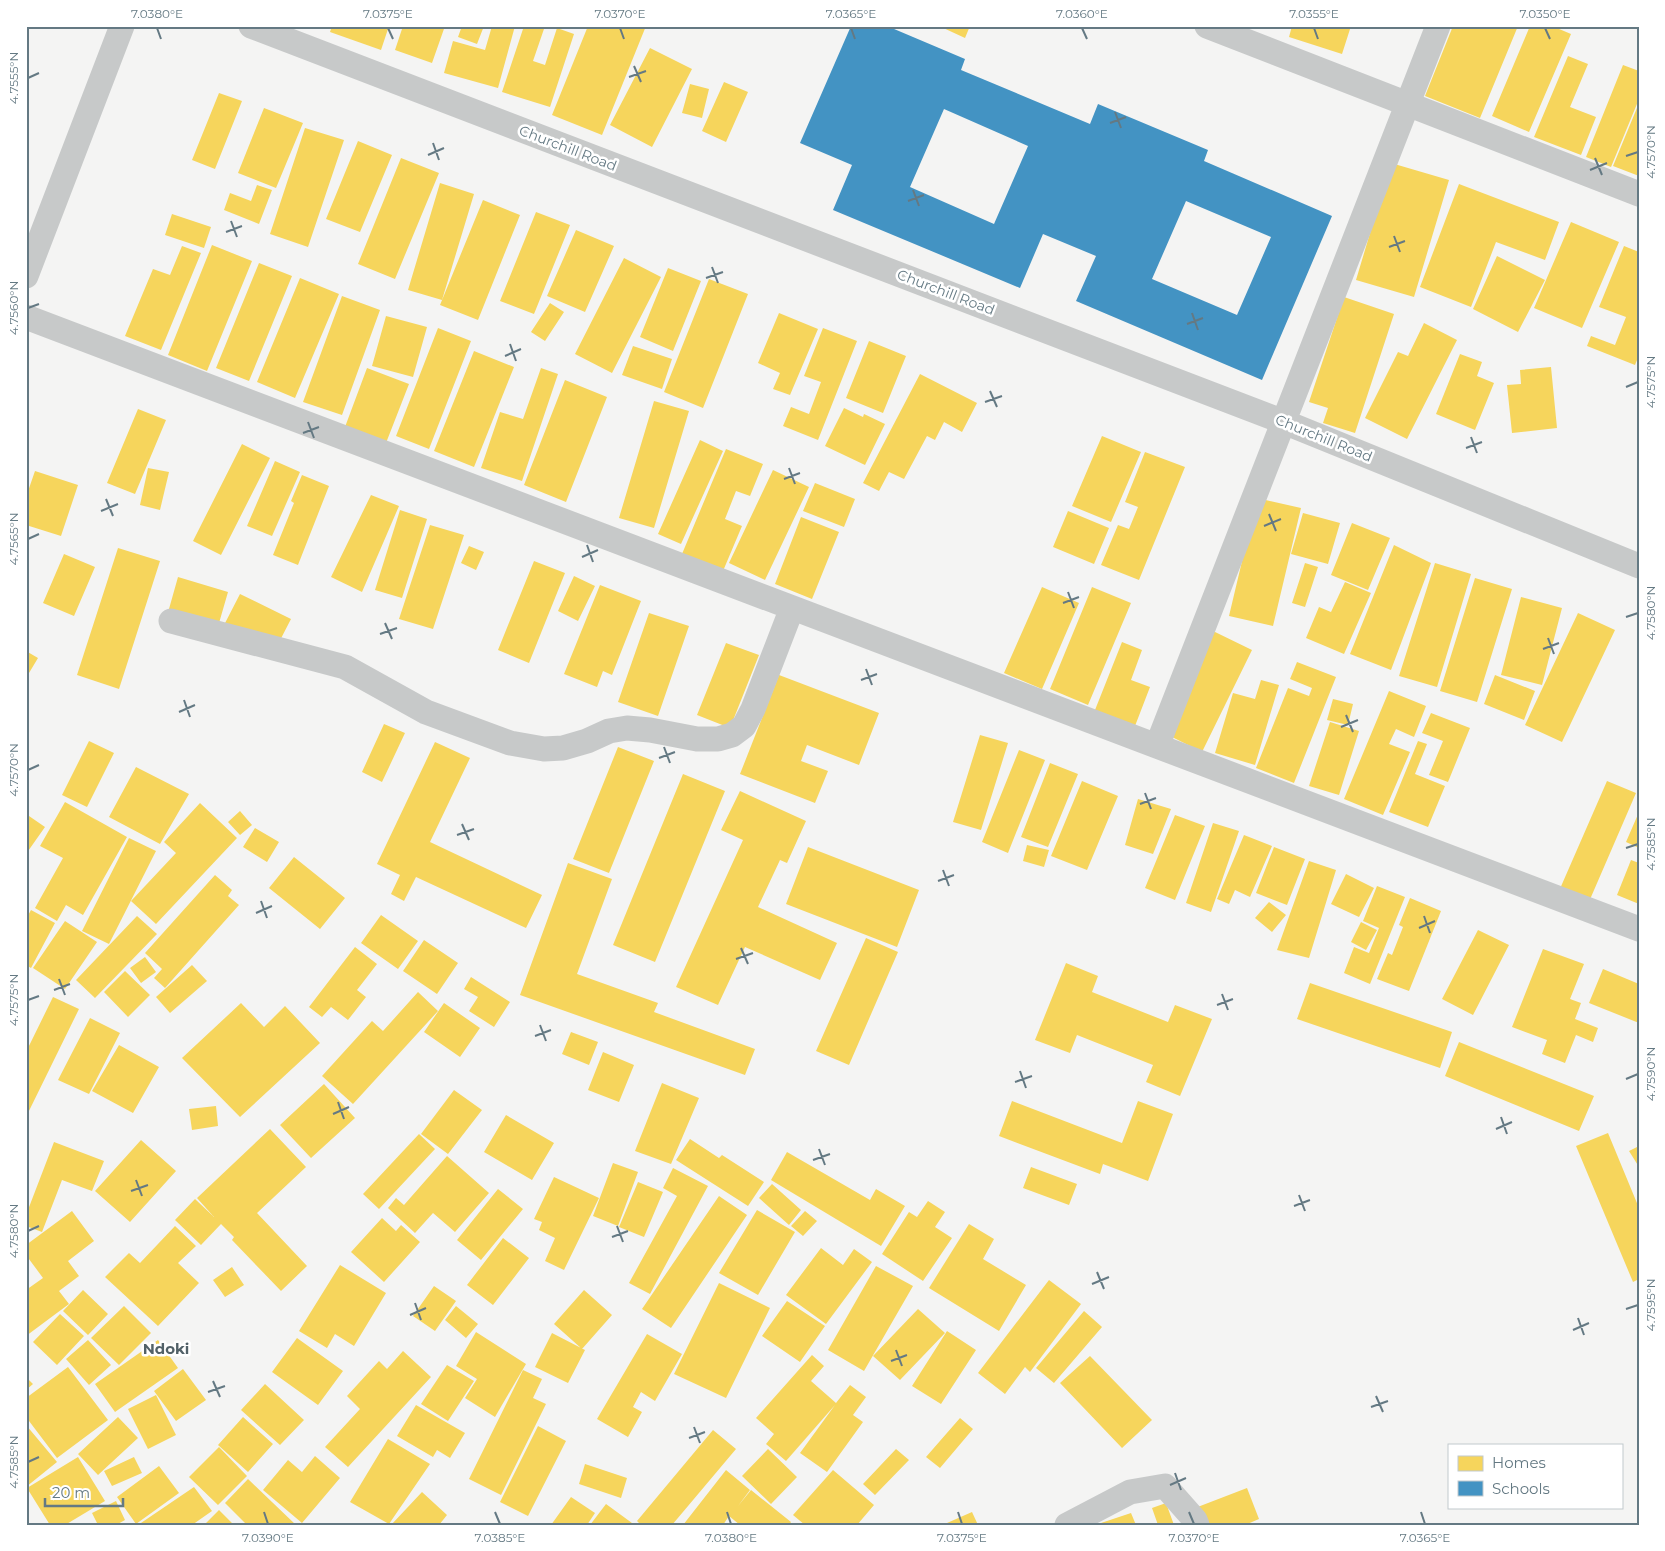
<svg xmlns="http://www.w3.org/2000/svg" width="1665" height="1551" viewBox="0 0 1665 1551" font-family="Montserrat,sans-serif">
<style>
.homes{fill:#f6d55c}
.schools{fill:#4393c3;fill-rule:evenodd}
.lines{fill:none;stroke-linecap:round;stroke-linejoin:round}
.minor{stroke:#c7c9c9;stroke-width:25}
.ticks{fill:none;stroke:#647983;stroke-width:2}
.labels{text-anchor:middle;stroke-width:5;stroke-linejoin:round;paint-order:stroke}
.street-label{font-size:14px;fill:#647983;stroke:#fff}
.neighbourhood-label{font-size:15px;font-weight:bold;fill:#526168;stroke:#fff}
.neatline{fill:none;stroke:#647983;stroke-width:2}
.ticks-label{font-size:12px;text-anchor:middle;fill:#647983}
</style>
<rect width="100%" height="100%" fill="#f4f4f3"/>
<path class="homes" d="M332,26H389L381,50L330,32Z
M403,26H445L432,63L395,50Z
M462,26H484L477,44L458,37Z
M492,26H515L498,88L444,73L453,41L485,50Z
M524,26H545L533,61L545,65L557,28L574,34L550,107L502,92Z
M588,26H646L602,135L552,115Z
M939,26H970L965,38Z
M1292,26H1351L1342,54L1289,37Z
M1453,26H1518L1480,118L1425,96Z
M1530,26H1552L1571,34L1529,132L1492,116Z
M650,48L692,69L652,147L610,125Z
M1568,56L1588,64L1570,107L1596,117L1581,155L1534,137Z
M1623,65L1639,71V99L1611,167L1586,157Z
M724,82L748,92L726,142L702,131Z
M690,84L709,89L702,118L682,113Z
M219,93L242,101L215,169L192,160Z
M1639,103V176L1613,166Z
M264,108L303,123L276,188L238,173Z
M305,128L344,140L308,247L270,234Z
M358,141L392,155L360,232L326,219Z
M401,158L439,173L395,279L358,264Z
M1391,163L1449,180L1414,297L1356,280Z
M440,183L474,194L442,300L408,290Z
M1459,184L1559,222L1545,260L1496,242L1471,307L1420,287Z
M257,185L272,190L259,224L224,210L230,193L251,201Z
M483,200L520,215L478,320L440,305Z
M536,212L570,225L534,314L500,301Z
M172,214L211,227L204,248L165,235Z
M1571,222L1619,242L1582,328L1534,308Z
M576,230L614,246L585,312L547,296Z
M212,245L252,261L207,371L168,355Z
M182,246L201,253L161,350L125,336L153,269L170,275Z
M1624,246L1639,252V355L1635,365L1587,346L1591,336L1615,345L1626,317L1599,307Z
M1497,256L1545,280L1518,332L1473,309Z
M624,258L661,277L612,373L575,354Z
M259,263L292,276L249,381L216,368Z
M668,268L701,281L673,351L640,337Z
M300,278L339,294L295,398L257,382Z
M709,279L748,294L703,408L664,392Z
M342,296L380,310L342,415L303,402Z
M1344,297L1394,314L1355,433L1323,423L1328,408L1309,402Z
M550,303L564,312L545,341L531,332Z
M779,313L818,329L790,395L773,389L780,373L758,363Z
M386,316L427,327L413,377L372,366Z
M1424,323L1457,340L1407,439L1365,418L1398,352L1408,356Z
M438,328L471,341L429,449L396,436Z
M823,328L857,341L818,440L783,426L791,407L809,414L821,382L804,376Z
M869,341L906,356L883,413L846,398Z
M633,346L672,359L662,389L622,375Z
M474,351L514,367L474,467L434,451Z
M1460,354L1482,362L1477,376L1494,383L1475,430L1436,414Z
M1551,367L1557,428L1512,433L1507,385L1521,384L1520,370Z
M367,368L409,384L386,443L345,427Z
M541,368L558,374L522,481L481,468L500,412L523,419Z
M920,374L977,403L962,432L944,422L935,440L927,436L904,479L889,472L879,491L863,483Z
M565,380L607,397L566,502L524,485Z
M654,401L689,411L654,528L619,518Z
M844,408L863,417L864,414L885,424L865,465L825,446Z
M138,409L166,420L135,494L107,483Z
M1102,436L1141,452L1111,522L1072,506Z
M700,440L723,451L681,544L658,534Z
M242,444L270,458L221,555L193,541Z
M726,449L763,464L750,496L736,491L725,519L742,526L723,571L682,554Z
M1145,452L1185,467L1139,580L1101,565L1118,525L1129,529L1138,507L1125,502Z
M275,461L300,472L272,536L247,526Z
M148,468L169,472L160,510L140,505Z
M773,470L809,487L765,580L729,563Z
M35,471L78,485L61,536L26,525V497Z
M302,475L329,486L298,565L273,555L294,503L291,501Z
M815,483L855,499L844,527L803,511Z
M371,495L399,506L362,592L331,577Z
M1257,498L1301,508L1273,626L1229,616Z
M400,510L427,519L402,598L375,590Z
M1068,511L1109,528L1094,564L1053,547Z
M1303,513L1340,523L1328,564L1291,554Z
M801,517L839,532L812,599L775,584Z
M1352,523L1390,538L1368,590L1331,575Z
M430,525L464,535L433,629L399,619Z
M1394,545L1431,563L1391,670L1350,654Z
M469,546L484,552L476,570L461,563Z
M118,548L160,561L119,689L77,675Z
M64,554L95,567L74,616L43,603Z
M534,561L565,573L529,663L498,650Z
M1305,563L1318,567L1305,607L1292,603Z
M1435,563L1471,574L1437,687L1399,676Z
M574,576L595,586L578,621L558,611Z
M178,577L228,592L217,630L167,616Z
M1475,578L1512,589L1477,702L1440,691Z
M1345,582L1371,593L1344,654L1306,638L1319,607L1331,612Z
M600,585L641,601L612,675L603,671L597,687L564,674Z
M1042,587L1079,603L1042,689L1004,673Z
M1092,587L1131,603L1088,705L1050,689Z
M240,594L291,619L274,652L223,627Z
M1521,597L1562,608L1542,685L1501,675Z
M649,613L689,626L658,716L618,702Z
M1578,613L1615,630L1562,742L1525,725Z
M1213,631L1252,650L1202,752L1162,732Z
M1122,642L1142,650L1131,680L1150,687L1135,726L1095,710Z
M726,643L759,655L730,728L697,715Z
M26,651L38,658L26,678Z
M1297,662L1336,677L1294,783L1256,768L1288,688L1309,696L1312,688L1290,679Z
M779,675L879,713L859,765L807,745L801,761L828,771L815,803L740,774Z
M1495,675L1535,691L1524,720L1484,704Z
M1261,680L1279,685L1255,765L1215,753L1233,693L1255,699Z
M1389,691L1426,706L1414,737L1396,729L1389,744L1410,752L1383,815L1344,799Z
M1333,699L1353,704L1348,725L1327,720Z
M1431,713L1470,728L1448,782L1429,775L1443,741L1422,733Z
M1330,722L1359,731L1339,795L1309,786Z
M384,724L405,733L382,782L362,772Z
M980,735L1008,743L981,830L953,822Z
M89,741L114,753L87,807L62,795Z
M1418,741L1427,744L1415,774L1445,786L1428,827L1389,812Z
M435,742L470,758L430,842L542,895L526,928L416,877L404,901L391,894L400,875L377,864Z
M618,747L654,761L609,873L573,859Z
M1019,750L1045,760L1008,853L982,842Z
M1050,763L1078,774L1048,847L1021,837Z
M136,767L189,794L160,844L109,817Z
M683,774L725,791L655,962L613,945Z
M1082,781L1118,796L1087,870L1051,856Z
M1607,781L1636,793L1588,904L1559,891Z
M740,791L806,821L787,863L780,860L758,907L837,943L820,980L745,947L718,1005L676,987L743,840L721,830Z
M1138,799L1171,809L1153,854L1125,845Z
M65,802L127,837L83,915L66,905L57,921L35,908L63,858L40,846Z
M200,803L237,838L156,924L131,901L176,853L164,842Z
M240,811L252,825L240,835L228,822Z
M1639,812V848L1626,842Z
M1175,815L1205,826L1175,900L1145,888Z
M29,816L45,827L26,854V821Z
M1213,823L1239,831L1211,912L1186,903Z
M255,828L279,842L267,862L243,847Z
M1244,835L1272,846L1250,897L1235,890L1229,904L1217,899Z
M129,838L156,851L109,944L82,931Z
M1027,845L1049,850L1044,867L1023,861Z
M808,847L919,890L897,947L786,904Z
M1274,847L1305,859L1287,905L1256,893Z
M294,857L345,898L320,929L269,888Z
M1631,860L1639,863V904L1617,895Z
M1309,861L1336,870L1309,958L1277,950Z
M568,863L612,879L577,974L658,1003L654,1012L755,1049L745,1075L520,995Z
M1346,874L1374,888L1359,917L1331,904Z
M215,875L232,890L228,896L239,905L165,988L154,978L162,969L145,953Z
M1377,886L1405,897L1370,984L1344,973L1354,947L1369,953L1379,928L1363,921Z
M1410,898L1441,911L1409,991L1377,979L1388,953L1392,955L1403,927L1399,925Z
M1269,902L1286,915L1272,932L1255,918Z
M31,910L55,923L31,968L26,965V919Z
M381,915L418,941L398,969L361,943Z
M137,916L157,934L95,998L76,980Z
M65,921L97,942L65,989L33,968Z
M1361,922L1377,930L1366,950L1351,942Z
M1478,930L1509,945L1473,1015L1442,999Z
M866,938L898,952L849,1065L816,1051Z
M424,940L458,963L437,994L403,971Z
M355,947L377,964L357,990L366,997L348,1020L331,1007L322,1017L309,1007Z
M1543,949L1584,964L1570,999L1581,1003L1575,1019L1598,1028L1593,1042L1576,1035L1565,1063L1542,1054L1547,1040L1512,1027Z
M145,957L156,972L141,983L130,968Z
M1066,963L1098,976L1092,992L1168,1022L1175,1005L1212,1019L1180,1096L1146,1082L1153,1065L1077,1035L1070,1053L1035,1040Z
M192,965L207,981L170,1013L156,997Z
M1603,969L1639,984V1023L1589,1003Z
M125,971L150,995L128,1017L104,992Z
M471,977L510,1002L494,1027L469,1011L478,997L464,989Z
M1310,983L1452,1032L1440,1068L1297,1019Z
M418,992L438,1011L353,1104L322,1076L372,1021L383,1031Z
M53,997L79,1009L26,1117V1052Z
M241,1003L264,1027L285,1006L320,1043L240,1117L182,1058Z
M444,1003L480,1028L460,1057L424,1032Z
M90,1018L120,1033L89,1094L58,1080Z
M571,1032L598,1042L589,1065L562,1054Z
M1459,1042L1594,1096L1579,1131L1445,1076Z
M119,1045L159,1067L133,1113L92,1091Z
M603,1052L634,1065L619,1102L588,1090Z
M662,1083L699,1098L671,1164L635,1151Z
M324,1084L355,1118L311,1158L280,1125Z
M454,1090L482,1110L448,1154L421,1134Z
M1012,1101L1122,1143L1138,1101L1173,1114L1148,1181L1103,1164L1100,1174L999,1136Z
M216,1106L218,1126L192,1130L189,1109Z
M506,1115L554,1143L532,1180L484,1152Z
M270,1129L306,1167L257,1213L307,1266L281,1291L232,1240L234,1237L221,1224L201,1245L175,1220L195,1199L214,1217L197,1198Z
M1608,1133L1639,1208V1279L1633,1282L1576,1146Z
M419,1134L435,1149L379,1209L363,1194Z
M690,1139L719,1158L722,1155L764,1182L748,1206L676,1160Z
M141,1140L176,1171L130,1222L95,1191Z
M54,1142L104,1161L92,1191L62,1180L42,1232L26,1226V1215Z
M1639,1146V1167L1629,1151Z
M787,1152L870,1200L876,1189L905,1206L881,1246L771,1180Z
M447,1156L489,1193L455,1232L433,1213L415,1233L388,1208L396,1198L404,1205Z
M613,1163L638,1172L618,1226L593,1216Z
M1031,1167L1077,1184L1069,1205L1023,1188Z
M673,1168L708,1186L650,1294L629,1283L677,1196L663,1188Z
M554,1177L599,1198L564,1270L545,1261L555,1238L539,1230L542,1222L534,1219Z
M638,1182L663,1192L644,1237L619,1227Z
M772,1184L801,1210L789,1225L759,1198Z
M498,1189L523,1209L481,1260L457,1240Z
M719,1196L747,1215L671,1328L642,1309Z
M928,1201L945,1212L935,1227L952,1238L923,1281L882,1254L909,1212L917,1217Z
M757,1210L795,1232L758,1295L719,1273Z
M72,1211L94,1241L68,1261L79,1276L59,1291L69,1304L26,1336V1290L43,1278L26,1255V1245Z
M805,1211L817,1221L803,1236L791,1226Z
M382,1218L396,1231L401,1225L420,1242L384,1282L351,1252Z
M969,1224L994,1239L983,1259L1026,1285L999,1331L929,1288Z
M175,1226L196,1246L178,1263L199,1283L158,1326L105,1277L129,1253L140,1263Z
M503,1238L529,1258L493,1305L467,1285Z
M821,1248L843,1265L854,1249L872,1262L826,1324L786,1295Z
M340,1265L386,1293L354,1346L335,1334L327,1348L299,1331Z
M876,1266L913,1286L864,1371L828,1350Z
M232,1267L244,1285L225,1297L213,1280Z
M1049,1280L1081,1304L1030,1372L1025,1367L1005,1394L978,1373Z
M719,1283L770,1308L726,1398L674,1374Z
M434,1286L456,1301L435,1331L413,1316Z
M83,1290L108,1314L88,1335L63,1311Z
M584,1290L612,1315L582,1349L554,1324Z
M787,1301L825,1326L800,1362L762,1336Z
M124,1306L151,1333L119,1365L91,1338Z
M456,1306L478,1324L466,1338L445,1320Z
M918,1309L945,1333L900,1380L873,1356Z
M1084,1311L1102,1327L1054,1383L1036,1368Z
M60,1314L84,1336L57,1365L33,1342Z
M947,1331L976,1350L941,1404L912,1386Z
M476,1332L526,1364L495,1417L465,1398L477,1379L456,1366Z
M552,1333L585,1350L568,1383L535,1367Z
M647,1334L682,1354L655,1401L641,1392L633,1407L642,1412L628,1437L597,1419Z
M297,1338L343,1371L318,1405L272,1372Z
M88,1340L111,1365L89,1385L66,1359Z
M158,1340L178,1368L115,1412L95,1384Z
M403,1351L431,1377L348,1467L325,1447L360,1409L347,1396L379,1361L387,1369Z
M812,1355L824,1366L811,1381L836,1403L850,1385L866,1397L853,1415L863,1422L827,1472L800,1453L835,1405L786,1461L766,1444L774,1434L756,1418Z
M1090,1356L1152,1420L1122,1448L1060,1383Z
M447,1365L474,1381L448,1421L421,1404Z
M68,1367L108,1420L57,1458L26,1417V1398Z
M183,1369L206,1400L176,1421L154,1391Z
M523,1370L542,1379L533,1398L546,1404L501,1495L469,1479Z
M26,1377L33,1384L26,1390Z
M265,1384L304,1420L280,1445L241,1410Z
M156,1395L176,1435L148,1449L128,1409Z
M416,1405L465,1433L450,1458L437,1450L433,1457L397,1436Z
M118,1417L138,1438L98,1475L78,1454Z
M243,1417L273,1444L248,1472L218,1445Z
M960,1418L973,1429L940,1468L926,1457Z
M26,1425L57,1462L26,1487Z
M538,1426L566,1441L528,1516L500,1502Z
M713,1430L736,1449L672,1525H641L637,1521Z
M388,1439L430,1464L389,1524L350,1502Z
M219,1447L247,1476L218,1505L189,1477Z
M768,1449L797,1477L771,1504L742,1476Z
M896,1449L909,1460L875,1495L863,1484Z
M315,1456L340,1478L302,1523L263,1490L288,1460L302,1472Z
M78,1457L105,1501L65,1525H50L27,1488Z
M134,1457L142,1473L112,1486L104,1471Z
M585,1464L627,1478L621,1498L579,1484Z
M159,1466L179,1493L136,1524L117,1497Z
M726,1470L750,1490L738,1506L751,1490L791,1522L789,1525H740L729,1516L723,1525H683Z
M833,1470L874,1505L857,1525H805L793,1515Z
M248,1479L296,1525H247L225,1503Z
M194,1487L212,1511L192,1525H138Z
M1247,1488L1259,1519L1245,1525H1202L1195,1508Z
M422,1492L447,1515L439,1525H391Z
M571,1497L595,1513L587,1525H551Z
M116,1501L125,1520L116,1525H98L92,1513Z
M1166,1503L1174,1525H1158L1152,1508Z
M606,1504L632,1523L631,1525H590Z
M219,1510L234,1525H204Z
M972,1512L978,1525H947V1523Z
M1131,1513L1136,1525H1098V1524Z"/>
<path class="schools" d="M851,26H887L965,59L961,70L1090,124L1098,104L1208,150L1204,161L1332,216L1262,380L1076,301L1096,256L1043,234L1020,288L833,210L852,165L800,143ZM944,109L1028,146L994,224L910,187ZM1186,201L1271,237L1237,315L1152,279Z"/>
<g class="lines">
<path class="minor" d="M251,26L1284,422L1639,566
M1207,26L1639,194
M26,276L122,26
M26,317L1639,929
M171,621L345,667L426,712L510,743L544,749L563,748L587,741L609,731L627,728L650,730L697,739H718L732,735L744,726L753,709L792,608
M1157,746L1438,26
M1067,1525L1130,1492L1165,1486L1195,1520L1197,1525"/>
</g>
<path class="ticks" d="M157,28L161,39M388,28L393,39M620,28L624,39M851,28L855,39M1082,28L1087,39M1314,28L1318,39M1545,28L1550,39M634,66L641,82M629,77L646,71M28,78L39,73M1115,112L1121,128M1110,123L1126,117M433,143L439,160M428,155L444,148M1626,156L1638,152M1595,158L1602,175M1590,170L1607,163M913,190L919,206M908,201L924,195M231,221L237,237M226,232L242,226M1394,236L1400,252M1389,247L1405,241M712,267L718,283M706,278L723,272M28,308L39,304M1192,313L1198,330M1187,324L1203,318M510,344L516,361M505,356L521,349M1626,387L1638,382M990,391L997,407M985,402L1002,396M308,422L314,438M303,433L319,427M1471,437L1477,453M1466,448L1482,442M789,468L795,484M784,479L800,473M106,499L113,516M101,511L118,504M1269,514L1276,531M1264,526L1281,519M28,539L39,534M587,545L593,562M582,557L598,550M1068,592L1074,608M1063,603L1079,597M1626,617L1638,613M385,623L392,639M380,634L397,628M1548,638L1554,654M1543,649L1559,643M866,669L872,685M861,680L877,674M184,700L190,717M179,712L195,705M1346,715L1353,732M1341,727L1358,720M664,747L670,763M659,758L675,752M28,770L39,765M1145,793L1151,809M1140,804L1156,798M462,824L469,840M457,835L474,829M1626,848L1638,844M943,870L949,886M938,881L954,875M261,901L267,918M256,913L272,906M1424,916L1430,933M1419,928L1435,921M741,948L748,964M736,959L753,953M59,979L65,995M54,990L70,984M1222,994L1228,1010M28,1000L39,996M1217,1005L1233,999M540,1025L546,1041M535,1036L551,1030M1020,1071L1026,1088M1626,1079L1638,1074M1015,1082L1032,1076M338,1102L344,1119M333,1114L349,1107M1501,1117L1507,1134M1496,1129L1512,1122M819,1149L825,1165M813,1160L830,1154M136,1180L142,1196M131,1191L148,1185M1299,1195L1305,1211M1294,1206L1310,1200M617,1226L623,1242M28,1231L39,1226M612,1237L628,1231M1097,1272L1104,1289M1092,1284L1109,1277M415,1303L421,1320M1626,1309L1638,1305M410,1315L426,1308M1578,1318L1584,1335M1573,1330L1589,1323M896,1350L902,1366M891,1361L907,1355M213,1381L220,1397M208,1392L225,1386M1376,1396L1383,1412M1371,1407L1388,1401M694,1427L700,1443M689,1438L705,1432M28,1462L39,1457M1175,1473L1181,1490M1170,1485L1186,1478M264,1512L268,1524M495,1512L500,1524M727,1512L731,1524M958,1512L962,1524M1189,1512L1194,1524M1421,1512L1425,1524"/>
<g class="labels">
<g class="street-label">
<text transform="translate(568 148) rotate(21)" y="5">Churchill Road</text>
<text transform="translate(946 292) rotate(21)" y="5">Churchill Road</text>
<text transform="translate(1324 438) rotate(22)" y="5">Churchill Road</text>
</g>
<g class="neighbourhood-label">
<text x="166" y="1354">Ndoki</text>
</g>
</g>
<rect width="1665" height="1551" fill="none" stroke="#ffffff" stroke-width="55"/>
<rect x="1448" y="1444" width="175" height="65" fill="#ffffff" stroke="#c1c9cd"/>
<rect x="1458" y="1456" width="25" height="15" fill="#f6d55c" stroke="#c1c9cd"/>
<text x="1492" y="1468" font-size="15" fill="#647983">Homes</text>
<rect x="1458" y="1481" width="25" height="15" fill="#4393c3" stroke="#c1c9cd"/>
<text x="1492" y="1494" font-size="15" fill="#647983">Schools</text>
<path d="M45 1498v8h78v-8" fill="none" stroke="#647983" stroke-width="2.5"/>
<text x="52" y="1498" font-size="15" fill="#647983" stroke="#ffffff" stroke-width="4" paint-order="stroke">20 m</text>
<rect x="28" y="28" width="1610" height="1496" class="neatline"/>
<g class="ticks-label">
<text x="157" y="18">7.0380°E</text>
<text x="388" y="18">7.0375°E</text>
<text x="620" y="18">7.0370°E</text>
<text x="851" y="18">7.0365°E</text>
<text x="1082" y="18">7.0360°E</text>
<text x="1314" y="18">7.0355°E</text>
<text x="1545" y="18">7.0350°E</text>
<text transform="translate(14 78) rotate(-90)" y="4">4.7555°N</text>
<text transform="translate(1651 152) rotate(-90)" y="4">4.7570°N</text>
<text transform="translate(14 308) rotate(-90)" y="4">4.7560°N</text>
<text transform="translate(1651 382) rotate(-90)" y="4">4.7575°N</text>
<text transform="translate(14 539) rotate(-90)" y="4">4.7565°N</text>
<text transform="translate(1651 613) rotate(-90)" y="4">4.7580°N</text>
<text transform="translate(14 770) rotate(-90)" y="4">4.7570°N</text>
<text transform="translate(1651 844) rotate(-90)" y="4">4.7585°N</text>
<text transform="translate(14 1000) rotate(-90)" y="4">4.7575°N</text>
<text transform="translate(1651 1074) rotate(-90)" y="4">4.7590°N</text>
<text transform="translate(14 1231) rotate(-90)" y="4">4.7580°N</text>
<text transform="translate(1651 1305) rotate(-90)" y="4">4.7595°N</text>
<text transform="translate(14 1462) rotate(-90)" y="4">4.7585°N</text>
<text x="268" y="1542">7.0390°E</text>
<text x="500" y="1542">7.0385°E</text>
<text x="731" y="1542">7.0380°E</text>
<text x="962" y="1542">7.0375°E</text>
<text x="1194" y="1542">7.0370°E</text>
<text x="1425" y="1542">7.0365°E</text>
</g>
</svg>
